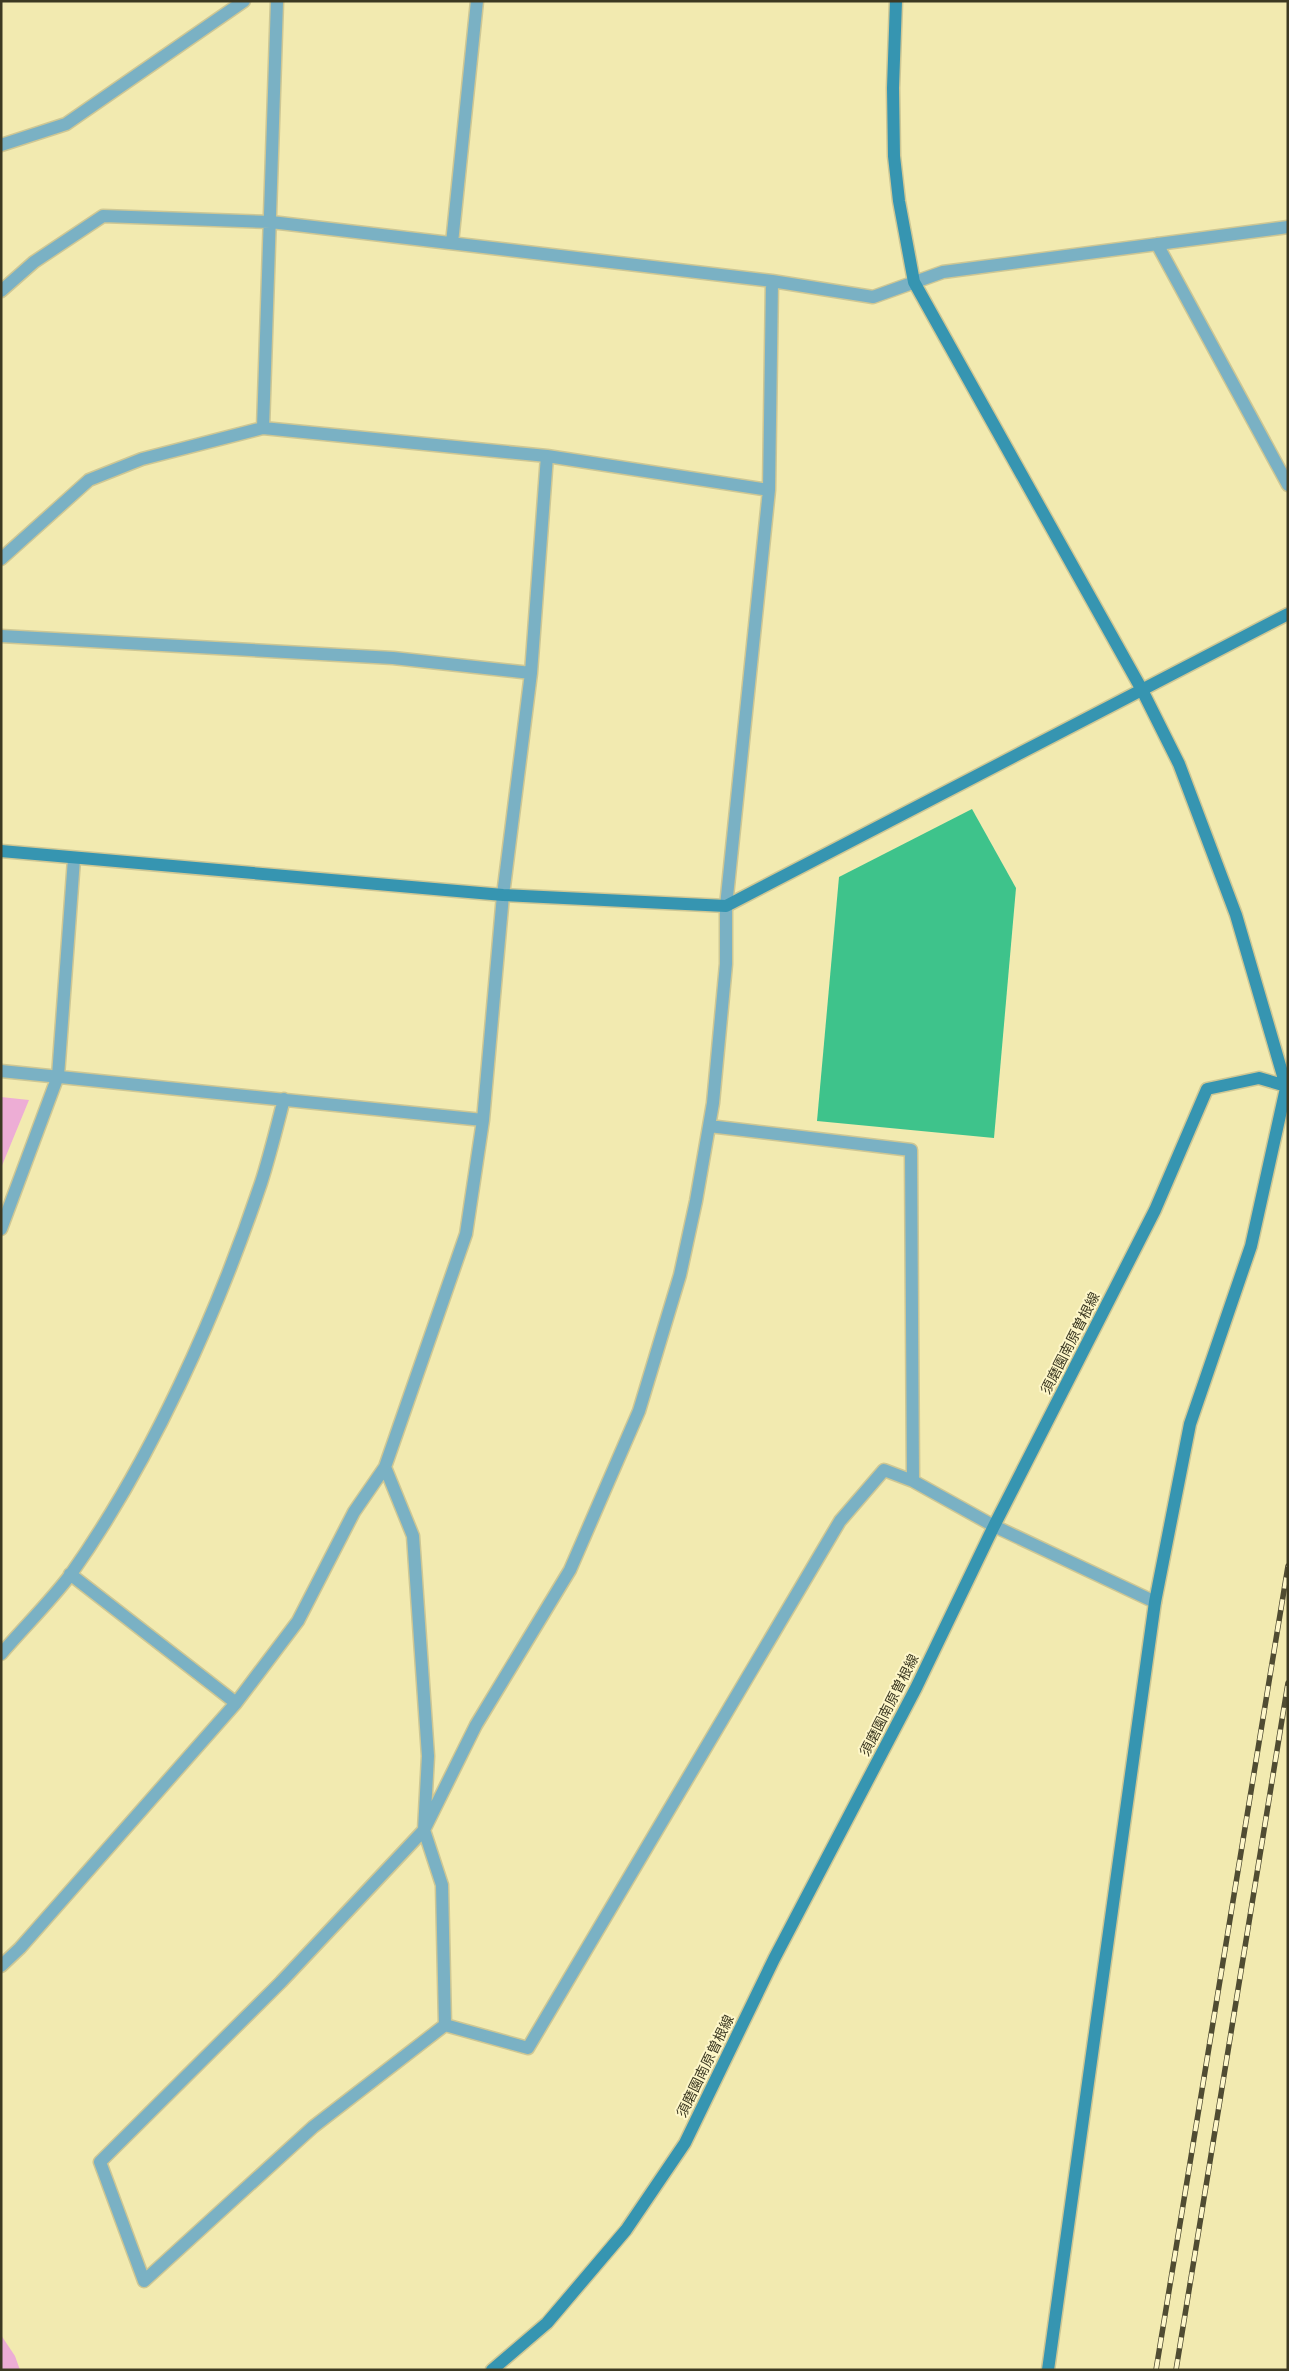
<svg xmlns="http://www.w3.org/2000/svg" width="1289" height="2371" viewBox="0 0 1289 2371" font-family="Georgia,'Noto Sans JP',serif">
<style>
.green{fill:#edadd5}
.water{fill:#3ec38b}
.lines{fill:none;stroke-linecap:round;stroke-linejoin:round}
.street-casing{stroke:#cec794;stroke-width:15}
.secondary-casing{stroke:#cec794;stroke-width:15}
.street{stroke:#7ab1c4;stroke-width:12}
.secondary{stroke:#3695b1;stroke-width:12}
.rail-casing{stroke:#504c32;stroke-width:5.5}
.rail{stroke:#fef7c9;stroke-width:4;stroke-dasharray:11;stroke-linecap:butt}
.labels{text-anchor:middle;stroke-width:4;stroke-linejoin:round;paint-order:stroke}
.street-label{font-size:14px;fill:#3c3922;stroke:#fef7c9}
</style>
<rect width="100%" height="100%" fill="#f2eab0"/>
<path class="green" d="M1,1097L29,1100L1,1168Z
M1,2335L15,2356L20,2370H1Z"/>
<path class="water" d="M972,809L1016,888L994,1138L817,1121L839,877Z"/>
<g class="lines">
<defs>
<path id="street" d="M1,145L66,124L244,1
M452,243L477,1
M1157,244L1288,485
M1,291L34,262L103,216L271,222L772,281L873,297L943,272L1288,227
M263,428L277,1
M1,559L89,480L142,459L263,428L547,456L769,490
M1,636L393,658L531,673
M1,1071L483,1120
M709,1126L911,1150L913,1481
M1,1229L58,1076L74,859
M385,1467L413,1536L428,1756L424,1830L442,1885L445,2025
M70,1574L236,1703
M1,1654C24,1627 50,1602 71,1574C151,1461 217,1314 261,1183C270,1155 277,1126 284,1099
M1,1966L20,1948L236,1703L298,1621L354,1512L385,1467L466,1234L483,1120L503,895L531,673L547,456
M445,2025L313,2127L144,2281L100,2162L281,1982L424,1830L476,1725L570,1570L639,1411L680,1275L696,1201L713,1103L726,964V906L769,490L772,281
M445,2025L528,2048L840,1521L884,1470L913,1481L994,1526L1155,1602"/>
<path id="secondary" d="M896,1L893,88L894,156L899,201L914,282L1142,690L1179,764L1236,915L1286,1086
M1,851L503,895L726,906L1288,614
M492,2370L547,2323L626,2230L685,2143L774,1959L916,1688L994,1526L1155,1210L1207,1089L1259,1078L1286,1086
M1048,2370L1155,1602L1190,1424L1251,1246L1288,1079"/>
</defs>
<use href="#street" class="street-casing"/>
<use href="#secondary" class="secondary-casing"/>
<use href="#street" class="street"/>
<use href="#secondary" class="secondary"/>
<defs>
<path id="rail" d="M1156,2370L1288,1566
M1176,2370L1288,1683"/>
</defs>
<use href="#rail" class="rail-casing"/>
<use href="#rail" class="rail"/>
</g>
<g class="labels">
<g class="street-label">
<text transform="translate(1070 1343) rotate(-63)" y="5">須磨園南原曽根線</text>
<text transform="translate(889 1705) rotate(-63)" y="5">須磨園南原曽根線</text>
<text transform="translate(705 2066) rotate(-64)" y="5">須磨園南原曽根線</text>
</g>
</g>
<rect width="1289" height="2371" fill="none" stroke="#3c3922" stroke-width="5"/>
</svg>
